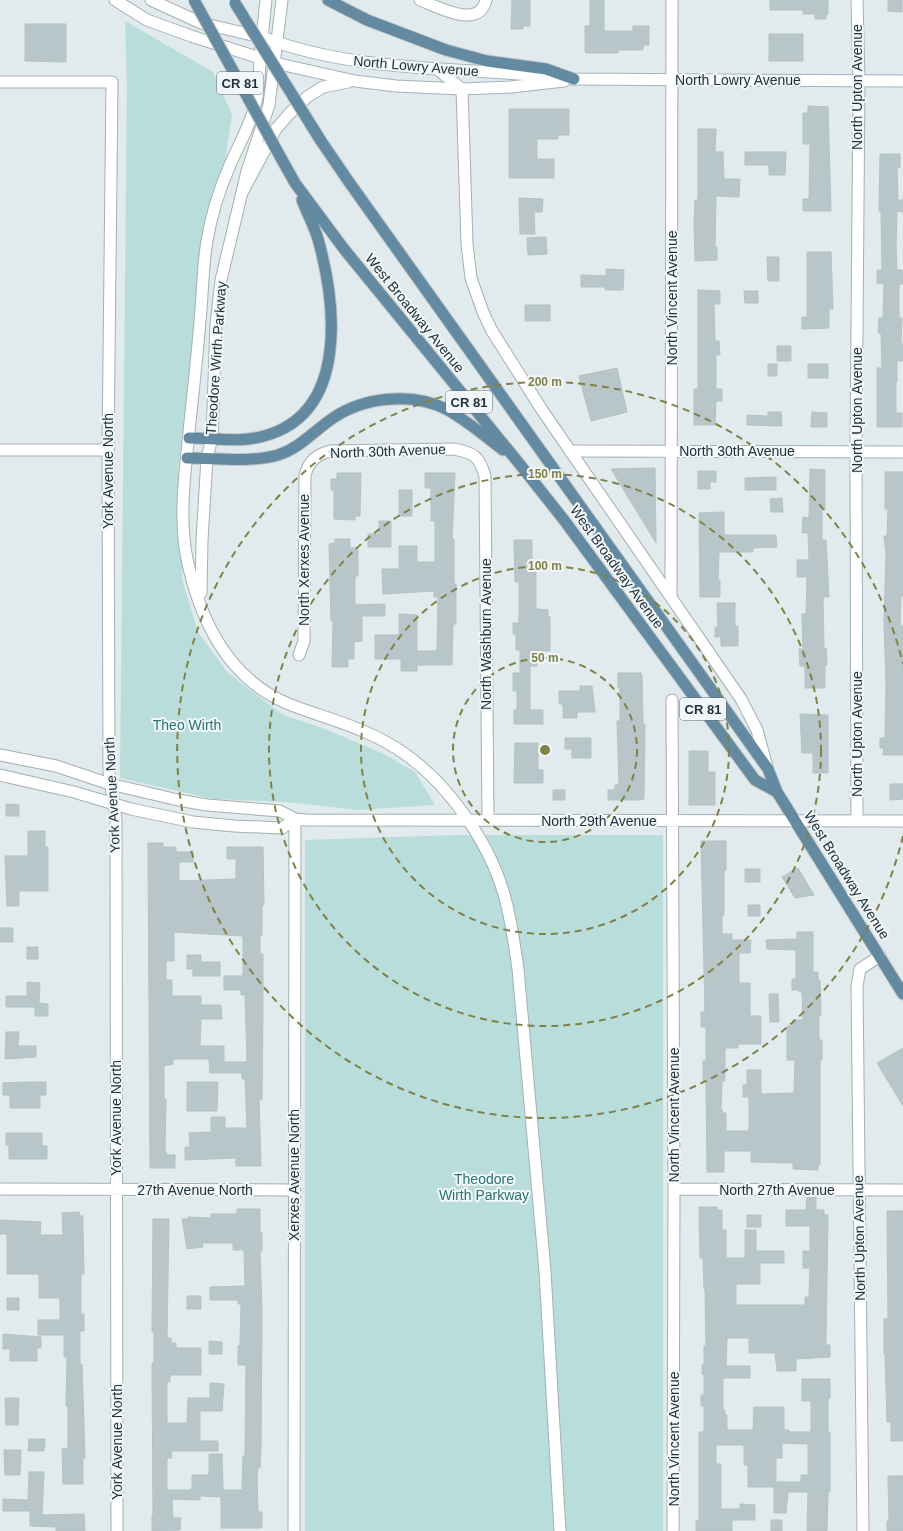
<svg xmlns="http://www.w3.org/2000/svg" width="903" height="1531" viewBox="0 0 903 1531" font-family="Helvetica,sans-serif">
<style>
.green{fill:#b9ddda}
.building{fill:#b9c6c9;stroke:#b3c1c5;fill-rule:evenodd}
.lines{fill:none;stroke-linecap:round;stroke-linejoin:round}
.minor-casing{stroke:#a4afb4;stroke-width:13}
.tertiary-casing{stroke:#a4afb4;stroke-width:13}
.secondary-casing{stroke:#a2b3bb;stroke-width:13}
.primary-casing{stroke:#c1c6c8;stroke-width:13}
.minor{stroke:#fff;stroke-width:11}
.tertiary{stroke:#fff;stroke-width:11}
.secondary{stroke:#fff;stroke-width:11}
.primary{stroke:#648aa2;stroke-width:11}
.primary-bridge-casing{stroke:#c1c6c8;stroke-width:13;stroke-linecap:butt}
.primary-bridge{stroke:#648aa2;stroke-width:11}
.ring{fill:none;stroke:#808148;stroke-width:2;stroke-dasharray:7 5}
.labels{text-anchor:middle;stroke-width:4;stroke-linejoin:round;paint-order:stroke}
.shield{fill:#f1f7f8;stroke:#5f6d74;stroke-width:1}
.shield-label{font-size:13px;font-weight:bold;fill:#21323c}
.street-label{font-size:14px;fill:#21323c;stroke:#f1f7f8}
.park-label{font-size:14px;fill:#2a7274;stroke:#f1f7f8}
.centre{fill:#808148;stroke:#f1f7f8;stroke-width:2}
.ring-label{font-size:12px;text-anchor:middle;font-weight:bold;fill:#808148;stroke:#f1f7f8;stroke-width:4;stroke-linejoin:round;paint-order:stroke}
</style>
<rect width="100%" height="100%" fill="#e1eaec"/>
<path class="green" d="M125,21L213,72L232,115L178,468L184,521L182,579L198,632L228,673L283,715L325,729L382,753L415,772L435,805L358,810L286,802L213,799L120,778L127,87Z
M456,835H663V1531H305V840Z"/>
<path class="building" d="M512,0H530V26H523V29H511Z
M590,0H604V31H633V26H649V45H643V50H618V53H586L585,51V26H590Z
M770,0H828V14H826V19H815V14H803V10H770Z
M888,0H902V12L888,11Z
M25,24H66V62L25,61Z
M769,34H803V61H769Z
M808,106L828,107L831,211H803V199H809L810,144H803V113H808Z
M509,109H569V135H558V139H537V159H554V178H509Z
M698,129H716L715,152H723L724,179H740L739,197L716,196L715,247H717V260L695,261L694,223L695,200H698Z
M745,152H786L785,175H769V165H745Z
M880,154H900V168H897L898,200H903V212L897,211L896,247L897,270H903V284H899V318H902L901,344H903V361H897V382H896V413H902V427H877V368H882L881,333H878L879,318H883L884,284L877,283V270H882L881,211H879Z
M519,198L543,199L542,212H534L535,234H520Z
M546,237L547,254L528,255L527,238Z
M807,252H831L833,309H829V328L802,329V317H807Z
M767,257H779V281H768Z
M606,269L624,270L623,290H605V287H581V275L606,276Z
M698,290L720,291V304H714L715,341H719L720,355H716V389H722V401H716L715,425H694V389H698Z
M744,291H758V303H745Z
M525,305H550V321H525Z
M777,346H791V361H777Z
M768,364H777V376H768Z
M808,364H828V378H808Z
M617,368L627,412L591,421L579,376Z
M768,412H781L782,426L747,425V415L768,416Z
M812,412L827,413V427H811Z
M655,468L656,543L611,469Z
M810,469L825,470V510H822V540H826L829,597H823L824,649L826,648L827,665H825V688H805V666H800L799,649H803L802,614H806L807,577H797V560H809L808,533H802L803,517L809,518Z
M698,471H716V482H710V489H698Z
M885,472H903V596H901L900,626H903V755H883L884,748H880V738H885L886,684L884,621L886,553L884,536H887L888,509H885Z
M337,473H361L360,516H355V520L334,519V490H331V479H337Z
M425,473H455L452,539H454V584H456V624H453L452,665H417V671H401V659H375V635H399V614L417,615V651H437L438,597H434V591L383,594L382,569H399V546H417V562H435V521H431V488H425Z
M776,477V490H745V478Z
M399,490H412V516H399Z
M782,498L783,512H771L770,499Z
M724,512V535H776L777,547L753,548V552H719L718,580H720V597H700L699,513Z
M379,521H391V547H368V534H379Z
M335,539H350V548H358V576H355V605L385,604V616H362V641L354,642V659H348V667H332L333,621H331L329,544L335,543Z
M514,540H532V561H536V609L548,610V617H550V651H537V666H530V710H543V724H514V710H517V691H513V673H520V650H516V634H513V623H519V582H515Z
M717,603H735V626H738V646H721V637H715V627H718Z
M618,673H641L642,676L643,724H645L644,799L639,800H608V790H615V785H619L617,721H620V688H618Z
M580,686H592L595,712H577V718H563V704H559V691H580Z
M800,714L828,715V773H813V753H802Z
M565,738H591V758H572V749H565Z
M515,743H538V770H543V783H514Z
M689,751H708V772H715V805H689Z
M890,784H903V799L890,800Z
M553,790H565V800H553Z
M6,804L19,805V816H6Z
M28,831H45V847H48V891H19V906H7L5,856H28Z
M701,841H726V870H724V915H722V934H732V940H751L750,953H739V983H750V1016H761V1044H738V1048H725V1081H722L721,1108L723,1113H726V1131H749V1097H743V1085H747V1070H761V1094L794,1093L795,1060H787V1026H793V1020H803L802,992H799V990H792V979H796V950L767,949L766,940L797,939V932H813V972H818V980H820L821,1015H819V1040H822V1060H820V1165H818V1170L793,1169V1163L751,1162V1151H724V1172H707L706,1081H703V1061H706V1027H701V1012H705Z
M148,843H163V847H176V852H193V862H179V881L236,879V859H227V847H263L264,905H262V935H260V954H263V1007L262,1100H259L261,1166H236V1158L185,1160V1147H190L189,1133L211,1132V1117H225V1128H247L245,1079H242V1073H210L209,1059H173V1064L164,1066V1099H166L165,1149L167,1155H175V1168H150ZM174,932L243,936V976H224V990H241V995H245L247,1062H224V1046H200L201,1019H222L221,1005H201V996H172V980H166V961H174Z
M798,868L814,895L795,898L782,877Z
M745,869H760V882H745Z
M748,905H760V916H748Z
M0,928H13V942H0Z
M27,947H38V959H27Z
M187,955H201V962H220V976H193V969H187Z
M27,982L40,983L39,1003L48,1004V1016H35V1007H6V996H27Z
M769,994H778L779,1022H770Z
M6,1032H19L18,1046H36V1057L5,1059Z
M903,1048V1106L877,1063Z
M27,1082H46V1095H40V1108H10V1095H3V1083Z
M187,1082H218L217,1111H187Z
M6,1133H42V1146H47V1159H9V1145H6Z
M807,1197H816V1210H824V1215H828L826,1341V1345H830V1357L796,1359V1371H777L775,1353H749V1338H727L726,1366H750V1378H723V1410H725V1415H727V1430H753L754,1407H784V1430H789V1432H811V1401H802V1379H830V1398H828V1432H830V1492H828L827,1531H807L808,1492H788L786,1513H774V1487H748V1465H744V1445H716V1464H721V1509H740V1504L755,1505V1520H732V1531H696V1521H699V1432H704V1406H701V1395H704V1374H702V1365H704V1346H706L705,1289H704L703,1258H700L699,1207H717V1210H722V1230H726V1258H745V1230H756V1251H784V1263H760V1284H736V1305H805V1297H809L810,1268H803V1251H810V1226H786V1210H806ZM782,1443L808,1444V1475H801V1482H776V1458H782Z
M237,1209H260V1233H262V1251H260L262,1309L261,1448L260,1468H258L257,1475L258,1512H262V1528H221V1497L200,1496V1500L172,1499L173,1518H181L180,1530L152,1531V1515H153L152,1363H154V1332H152L153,1219H169L167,1338H171V1343H176V1348H201V1375H170V1382H167V1423H187L188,1398H210V1383L224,1384L222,1411H200V1441H218V1451H171L172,1458H167V1490H190L192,1488V1475H209V1454H222L223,1490H242L243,1456H245L246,1365H238V1346H240L241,1304H238V1300H210V1287L245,1286L244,1250H233V1243H202L203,1247L187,1249L182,1219H188V1217L211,1218V1214H237Z
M887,1211H903V1441H891V1422H887L885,1354H884V1319H888Z
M79,1212L80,1216H83V1228L84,1274H81V1314H84V1331H80V1364H82L85,1458H83V1484H63L62,1449L68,1448V1406H66L67,1357H64V1335H38V1320H60V1298H39V1275L37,1274H7V1234H0V1220L41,1222L40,1235H63L62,1213Z
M747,1215H761V1227H747Z
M187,1296H201V1309H187Z
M7,1298H19V1310H7Z
M3,1334L41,1337V1348H37V1361H10V1349H3Z
M209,1341L222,1342V1354H209Z
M5,1398H19L18,1425H6Z
M29,1439H45L44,1451H28Z
M4,1450H21L20,1475H5Z
M29,1472H44L42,1515L84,1514L85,1531H56V1527L30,1526V1511H3V1499L28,1500Z
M888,1476H903V1531H887V1521H889Z
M771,1520H782V1531H771Z"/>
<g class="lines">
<defs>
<path id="minor" d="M420,0C438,7 479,30 486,0
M0,82H112L108,450L109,772L116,820L117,1531
M0,450H108
M570,451L903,452
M671,596L672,0
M299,655L304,641L305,475C309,461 316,455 330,451L454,449C474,453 479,456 485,476L488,820
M672,700L674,1189L673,1531
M0,755L56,766L110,784L178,800L207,805L280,811L295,819L306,820L903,821
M0,775L74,792L131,809L193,822L234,826L282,828L295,819
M857,821L856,452L859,81L857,0
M0,1189L294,1190
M674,1189L903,1190
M294,1531L295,819
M863,1531L857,986L860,969L880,956"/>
<path id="tertiary" d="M115,0L147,20L191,36L266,60
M151,0L201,23L261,37
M266,0C264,19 262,38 260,57C259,72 260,87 256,102C251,124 239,144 230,165C220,188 211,216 207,241C203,264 203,286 201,309C198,347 194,385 190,422C186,466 178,515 187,559C200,621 228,680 291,705C331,720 370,729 405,754C448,784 488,841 503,891C511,916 514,943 518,969L545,1271L560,1531
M438,70L462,89L467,244L471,278L483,312L492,331L542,410L741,699L757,730L767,767
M201,593L202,540L207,458L212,438L216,324L221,280L247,171L269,105L282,0"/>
<path id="secondary" d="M262,37C362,75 469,66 574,79L903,81
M275,63L355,81L396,86L462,89L511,87L564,81
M243,191L276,129L289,114L307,97L323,87L348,82"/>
<path id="primary" d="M328,0L367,20L446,50L487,61L546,69L574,79
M321,141L349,182L768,769L777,792L903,994
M286,167L295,183L344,249L518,462L564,520L755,780L777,792
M189,438C214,438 240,443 264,436C349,413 336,304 318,239C314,226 307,213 302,200
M187,458C217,458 250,463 278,455C300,448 314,431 333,418C364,397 412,392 446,409C466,420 485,436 503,450"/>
</defs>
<use href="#minor" class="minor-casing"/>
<use href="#tertiary" class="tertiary-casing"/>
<use href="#secondary" class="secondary-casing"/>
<use href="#primary" class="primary-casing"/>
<use href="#minor" class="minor"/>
<use href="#tertiary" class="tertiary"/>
<use href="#secondary" class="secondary"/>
<use href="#primary" class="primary"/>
<defs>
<path id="primary-bridge" d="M194,0L286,167
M235,3L321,141"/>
</defs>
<use href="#primary-bridge" class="primary-bridge-casing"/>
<use href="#primary-bridge" class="primary-bridge"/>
</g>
<g class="ring">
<circle cx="545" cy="750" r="92"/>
<circle cx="545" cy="750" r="184"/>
<circle cx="545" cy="750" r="276"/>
<path d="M903 836A368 368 0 1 1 903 664"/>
</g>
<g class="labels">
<g class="shield">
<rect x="217" y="72" width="46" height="22" rx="3"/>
<rect x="446" y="391" width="46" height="22" rx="3"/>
<rect x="680" y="698" width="46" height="22" rx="3"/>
</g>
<g class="shield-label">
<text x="240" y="88">CR 81</text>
<text x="469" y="407">CR 81</text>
<text x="703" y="714">CR 81</text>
</g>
<g class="street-label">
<text transform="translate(416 66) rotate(5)" y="5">North Lowry Avenue</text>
<text x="738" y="85">North Lowry Avenue</text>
<text transform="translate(857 87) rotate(-90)" y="5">North Upton Avenue</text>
<text transform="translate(672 298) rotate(-90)" y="5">North Vincent Avenue</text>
<text transform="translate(415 313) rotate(51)" y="5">West Broadway Avenue</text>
<text transform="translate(216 358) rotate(-86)" y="5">Theodore Wirth Parkway</text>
<text transform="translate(857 410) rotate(-90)" y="5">North Upton Avenue</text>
<text transform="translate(388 451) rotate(-2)" y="5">North 30th Avenue</text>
<text x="737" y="456">North 30th Avenue</text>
<text transform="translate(108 471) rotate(-90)" y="5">York Avenue North</text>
<text transform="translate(304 560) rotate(-90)" y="5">North Xerxes Avenue</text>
<text transform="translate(617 567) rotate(54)" y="5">West Broadway Avenue</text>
<text transform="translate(486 634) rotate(-90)" y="5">North Washburn Avenue</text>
<text transform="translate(857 734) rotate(-90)" y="5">North Upton Avenue</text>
<text transform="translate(112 795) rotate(-93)" y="5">York Avenue North</text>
<text x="599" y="826">North 29th Avenue</text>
<text transform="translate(847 875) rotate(58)" y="5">West Broadway Avenue</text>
<text transform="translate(674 1115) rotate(-90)" y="5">North Vincent Avenue</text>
<text transform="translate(116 1118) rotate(-90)" y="5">York Avenue North</text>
<text transform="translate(294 1175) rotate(-90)" y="5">Xerxes Avenue North</text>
<text x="195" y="1195">27th Avenue North</text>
<text x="777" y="1195">North 27th Avenue</text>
<text transform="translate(859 1238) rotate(-91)" y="5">North Upton Avenue</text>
<text transform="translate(674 1439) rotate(-90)" y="5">North Vincent Avenue</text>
<text transform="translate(117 1442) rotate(-90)" y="5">York Avenue North</text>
</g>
<g class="park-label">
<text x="187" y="730">Theo Wirth</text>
<text x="484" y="1184">Theodore<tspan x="484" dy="16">Wirth Parkway</tspan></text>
</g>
</g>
<circle cx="545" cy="750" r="6" class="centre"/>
<g class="ring-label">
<text x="545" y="386">200 m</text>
<text x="545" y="478">150 m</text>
<text x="545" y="570">100 m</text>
<text x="545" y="662">50 m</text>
</g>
</svg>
